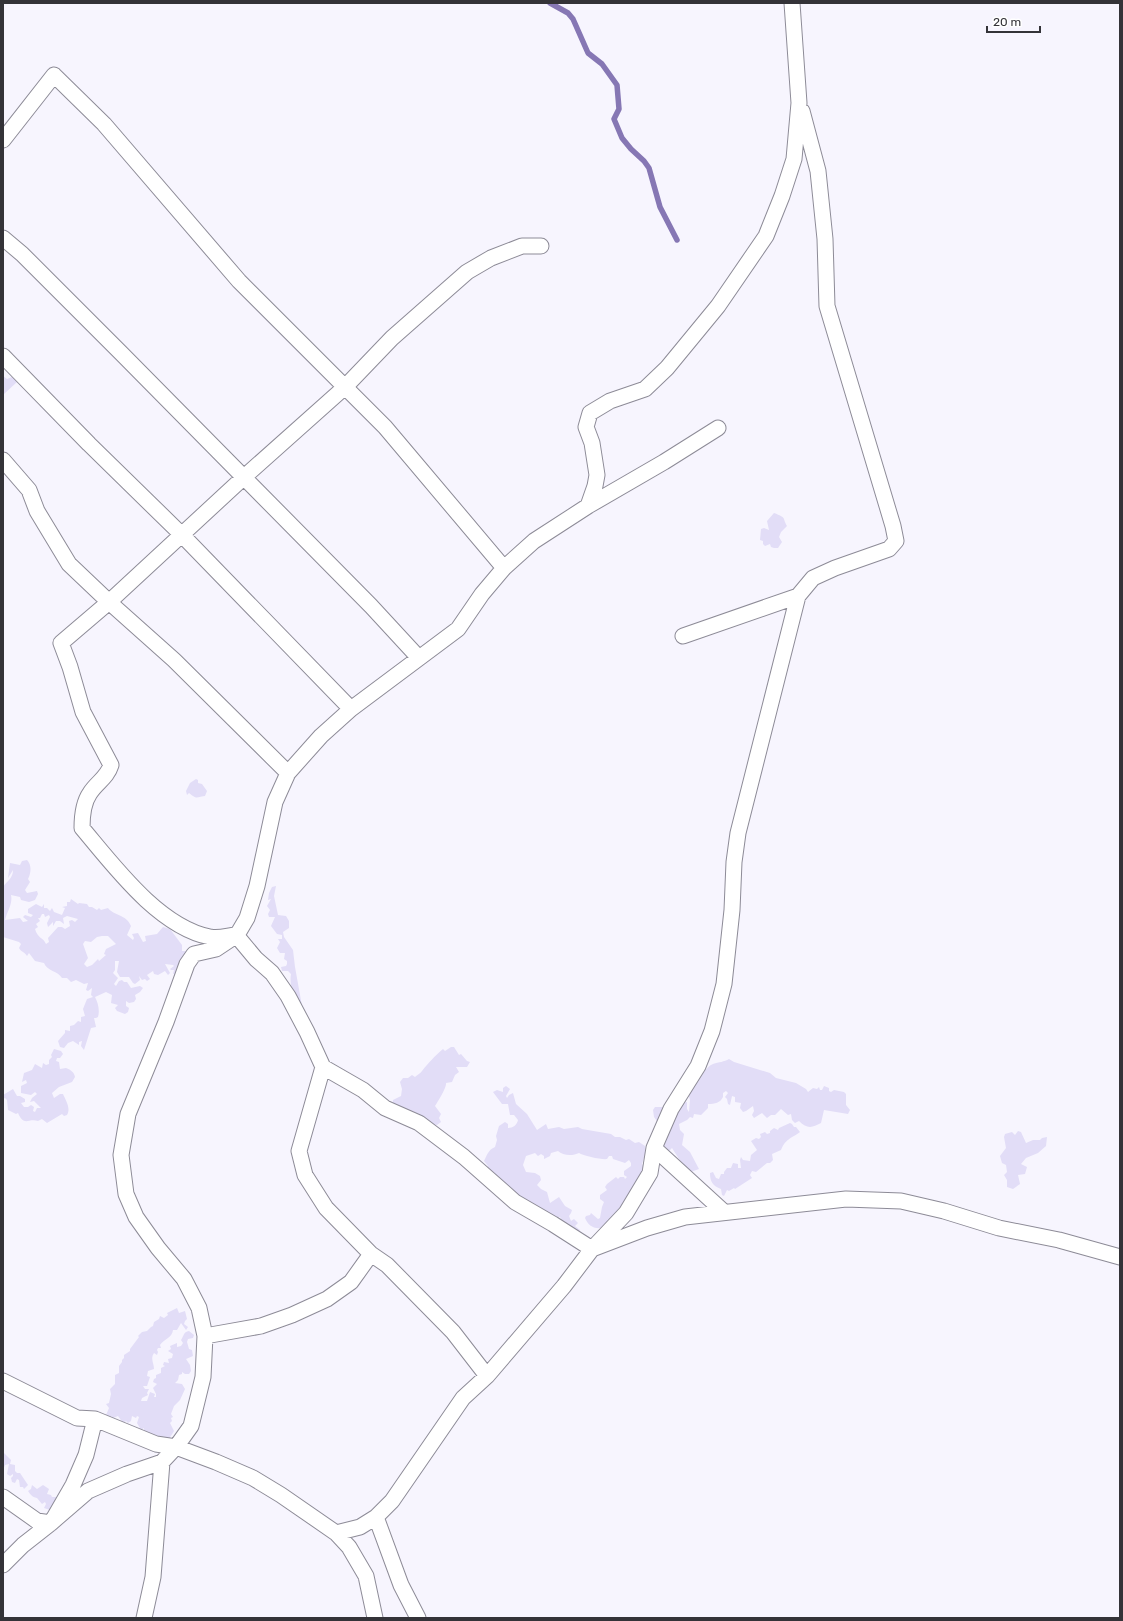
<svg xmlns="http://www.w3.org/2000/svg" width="1123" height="1621" viewBox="0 0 1123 1621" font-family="Rubik,sans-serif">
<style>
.green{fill:#e2ddf7;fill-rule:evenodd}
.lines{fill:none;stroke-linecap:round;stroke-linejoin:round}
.stream{stroke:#8677b4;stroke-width:5.5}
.street-casing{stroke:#8d8b97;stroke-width:17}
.street{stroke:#fff;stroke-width:15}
</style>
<rect width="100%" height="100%" fill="#f7f5fe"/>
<path class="green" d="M3,376L7,379L12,377L17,382L4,394Z
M774,513C787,518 782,517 787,526L781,532L779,537L782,542L778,548H774L771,547L770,544L765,546L763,544V541L760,540L761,529L764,528L769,530L767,521Z
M196,779L198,780V783L202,784L207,791L205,796C195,797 198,800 189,793L187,795L186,791L190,783Z
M27,860C32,865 31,873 28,879L30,882L25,890L27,893L37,891L38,894L35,900L29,902L21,900L20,897L11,895C13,903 7,912 5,920L20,918L23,922L28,921L23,917L25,915L31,917L33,915L28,913V909L36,904L42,907L44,904V908H47L50,911L52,908L54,912L62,915L65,908L62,907L67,906V902H70L71,899L78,904L79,903L87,904L89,907H92L97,910L99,908L101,910L108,908C114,916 126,914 131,926L127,935L133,940L134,938L132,934L138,933L143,942L146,941L145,936L157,934L163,927L170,929L182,945V951H185L187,953L180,972L173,974L174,970H171L170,969L174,966L173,965L165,964L170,973L168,975L165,971L158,975L154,974L153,971L147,975L150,979L147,981L145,979L142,980L139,976L140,980L135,984L133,983L129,977H120L117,972L119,961H115V970L113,973L118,978L114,984L116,986L119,981L122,980L124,982H127L131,988L140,986L143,988L140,992L135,995L136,999L134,1002L129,1003L126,1001V1006L129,1008L128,1012L125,1014L117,1011L115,1008L118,1005L111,1003L112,995L106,992L95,997C98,1003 100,1010 98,1017L96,1018H94L96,1027L91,1028L84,1050L81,1046L82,1041L79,1042V1045L73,1041L68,1043L64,1048L60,1047L58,1041L65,1033V1030L70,1031V1026L74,1025L78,1021L81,1022V1017L85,1016L83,1009L87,999L93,997L91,995L92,988L88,991L86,990L88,983L84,984L76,980L71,982L67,978H62C58,971 47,971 44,963L35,961L29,953L27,956C25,952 21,952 19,948L21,944L19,942L3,937V887C8,880 13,878 13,870L8,878L10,863L20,865L22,861ZM42,914H44L45,917L49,915L50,917L47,923L48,927L53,922V926L56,921H60L64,924L63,918L67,916L78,919L75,922L72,920L69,921L70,926L65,929L62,927H58L48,938L49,942L46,944C43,937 38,939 35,929L38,927L36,924L40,921L38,918H40ZM102,936H108L116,944L106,949L104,954L106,955L99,961L98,959L92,965L87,967L84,964L88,958L83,944L85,941L91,942L97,937Z
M276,886L274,896L278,915L286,916L289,921V928L283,932L284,937L293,950L295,967L302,1006H298C294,996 289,985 291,974L288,971H282L281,967L286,966L287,964V961L284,959L285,953H280L277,948L280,942L278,939H282V935L277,934L271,926L275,917H269L268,914L270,910L267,906L271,899L268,900L269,893L272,887Z
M451,1047H454L459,1055L461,1054L467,1061L470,1062L467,1067H456L459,1072L455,1075L452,1082L446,1083C447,1087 438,1101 435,1106L441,1114L439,1118L441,1122L437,1125L432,1124L392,1105L393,1100L401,1096L402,1089L400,1082L403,1078H408L412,1075L415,1077C417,1075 421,1073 422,1071C429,1062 434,1057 443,1049L445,1051Z
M54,1049L61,1051L63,1054L60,1058H57L56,1061L59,1062L60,1069L66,1068C71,1070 74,1072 75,1077L72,1082L59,1087L52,1093L54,1098L60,1094H63C66,1101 71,1108 67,1115L64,1116L62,1114L47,1123L42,1119L38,1121C28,1118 24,1127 18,1113L16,1114L8,1110L7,1100L5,1098L3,1099V1095L13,1089L17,1096H20L25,1099V1102L21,1103L24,1107H28L31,1105L34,1107L33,1111L35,1112L37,1108H41L34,1101L30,1102L32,1098L37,1094L35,1092L31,1095L21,1093V1086L27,1083L26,1080L22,1082L24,1073L32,1070L35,1064L42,1068L43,1063L46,1065L49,1064V1060L52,1057L51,1055Z
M729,1059L734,1062L770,1073L776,1078L796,1083L806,1089L808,1092L813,1088L817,1089L819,1087L820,1090H822L824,1086L829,1088V1091L831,1092L834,1090L844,1092L846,1094V1105L850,1110L848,1114L824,1110L821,1123C812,1128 807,1129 799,1121L795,1123L792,1120L791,1114L788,1115L781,1109L775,1115H771L767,1118L762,1113L754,1118L752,1115L754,1111L753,1106L746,1111L743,1112L740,1108L741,1103L735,1102V1097L732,1096L730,1105L728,1104L727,1099L725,1097L728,1093L726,1091L723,1093V1097C720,1103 715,1104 708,1104V1108L701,1115L694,1114L693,1118L690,1117L687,1120L679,1124L680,1130L684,1134L682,1145L690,1152L699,1169L688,1173L672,1148L669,1151L662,1144L659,1124L654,1117L653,1110L655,1107H668L687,1102V1109L689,1112L690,1100L688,1093L695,1082H698C702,1075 706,1067 713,1064C719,1062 724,1062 729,1059Z
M506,1086L510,1089L506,1096L507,1098L509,1095L513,1093L516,1104L527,1114L537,1130L546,1124L548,1129L559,1127L564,1129L578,1127L582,1129L611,1134L615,1137H620L626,1140L629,1139L635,1143L639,1142L645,1146L646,1151L642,1164L645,1168L638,1181L634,1183L637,1187L634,1196L601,1228C593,1229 588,1225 585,1218L586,1216L590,1215L591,1213L598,1219L600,1218L602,1207L604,1202L600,1199V1195L607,1190L605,1187L607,1184L616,1177L618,1179L620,1177H624L625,1179L627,1177L624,1175V1171L631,1166V1163L629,1160L625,1163L613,1159L612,1156H609L607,1159C603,1160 583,1156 579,1153C573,1156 563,1156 558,1151L551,1153L550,1156L544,1159V1156L541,1154L538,1156L535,1153L526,1156L523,1165L526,1172L535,1173L540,1176L541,1180L537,1185L541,1189L547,1192L550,1203L559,1197L565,1206L572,1210L571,1213L569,1216L571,1221L574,1219L578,1223L575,1226L580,1230L578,1234L562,1221L560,1217L554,1218L523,1199L485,1171L488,1166L484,1161C487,1155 488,1150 495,1147L497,1140L496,1136L499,1126L505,1122L508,1124V1128C513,1128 517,1125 518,1120L514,1115H510L508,1104H502L493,1092L497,1090L503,1092V1088Z
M790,1123L792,1124L794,1127H796L800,1132C791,1139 786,1138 781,1150L772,1154L773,1160L770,1163H767L756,1172L752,1171L750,1175L752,1178L735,1189L734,1188L729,1191L727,1190L724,1196L722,1195L721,1189C713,1186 710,1182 710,1173L713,1172L716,1178L719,1179L721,1174H724V1172L727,1168H731L733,1163L738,1164V1168H741L740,1160L741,1157L743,1160L750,1161L751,1155L757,1150L751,1141L756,1138L759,1139L761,1137L760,1134L765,1132L767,1134L770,1133V1131L774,1128L778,1130L779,1128Z
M1018,1131L1021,1132L1026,1143L1033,1140H1040L1042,1138L1047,1137L1046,1146L1038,1153L1026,1158L1021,1164L1027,1167L1025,1174L1018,1175L1020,1184L1013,1189L1007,1187V1180L1004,1175L1007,1172L1006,1165L1002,1163L1000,1156L1006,1148L1004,1137L1005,1134L1012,1132L1015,1135Z
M177,1308L179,1313L185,1311L187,1319L185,1321L184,1324L188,1327L186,1330L181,1323L177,1330H173C172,1338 164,1339 160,1345L161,1348H158L157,1350L158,1352L157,1355L154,1353C150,1359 154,1363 154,1369L148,1371L147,1376L150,1377L147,1386H143L145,1389H149L147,1393L148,1395L142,1398L141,1401H147L150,1392L155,1394L154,1397H156V1394L153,1388L157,1384L153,1382L154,1379L156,1378V1375L161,1373V1368L165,1366L163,1365L164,1362L169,1363L168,1359L172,1358L173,1354L168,1351L171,1349L170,1346L177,1343V1347L181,1346L183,1343L181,1340C184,1336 183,1332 189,1331L194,1335L193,1338L188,1339L187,1342L189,1349L192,1350L193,1356L186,1359L190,1365L191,1371L189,1374H185L182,1372V1374L179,1375L178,1380L175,1383L182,1384L185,1389L180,1400L174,1406L171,1414L173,1417L171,1418L172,1421L170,1423L174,1431L169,1439L153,1436L152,1434L144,1432V1428L141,1430L137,1423L139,1417L137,1416L136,1418L132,1416L131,1421L128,1423L126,1421L123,1423L118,1416L113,1418L111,1416L110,1419L106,1415L109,1408L106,1404L109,1403L111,1394L110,1389L115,1384V1375L119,1373V1366L122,1362V1360L124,1358V1355L130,1351V1349L139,1337L138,1336L142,1332L147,1331L151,1327L153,1326L154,1322L159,1319L160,1316L164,1318L168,1315L167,1313Z
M3,1452L11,1460L10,1464L15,1465V1471L17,1473H20L28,1485L24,1489L23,1487H20L19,1480L17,1479L15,1483L12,1482L11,1478L13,1476V1474L10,1476L7,1474L9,1464L5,1465L3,1470Z
M32,1485L37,1489L43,1485L49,1489L47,1494L51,1495L52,1497H56L57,1499L50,1510L44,1508L46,1504L45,1502L42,1504L37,1498C32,1497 30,1494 28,1491L31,1489Z"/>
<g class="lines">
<path class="stream" d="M550,3L568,13L573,19L588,53L602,64L617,85L619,109L614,119L622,138L631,149L644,161L649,168L660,207L677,240"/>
<defs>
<path id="street" d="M3,140L54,75L104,124L239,281L385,427L504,568
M3,238L22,254L122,354L371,606L419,658
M3,356L89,444L182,535L351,709
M3,460L29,490L37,511L69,564L109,602L174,660L288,773
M588,506L664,462L718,428
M683,636L798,596
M235,935C227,936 218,939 210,937C159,927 114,866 82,828C82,816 83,803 90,793C97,782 107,778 111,765L83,712L70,667L61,643L109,602L243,478L345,387L392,338L467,272L491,258L522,246H541
M236,935L256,959L272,973L288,996L307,1032L323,1067L299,1151L305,1175L326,1208L371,1254L387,1265L453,1332L487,1376
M323,1067L363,1090L385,1108L419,1123L464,1157L515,1202L553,1224L592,1249L647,1228L685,1217L846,1199L901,1201L944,1211L999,1228L1059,1240L1120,1257
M654,1148L724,1212
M205,1336L261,1326L292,1315L327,1299L351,1282L371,1254
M3,1381L77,1418L95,1419L156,1444L176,1447L216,1462L253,1478L281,1495L336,1533L349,1547L366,1576L375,1618
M3,1497L37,1521L51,1523L73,1485L86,1455L95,1419
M376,1517L401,1585L418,1618
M336,1533L360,1527L376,1517L392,1501L463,1398L487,1376L564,1286L592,1249L626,1213L650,1173L654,1148L671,1109L698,1066L712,1031L724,984L732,910L734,862L738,833L798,596L813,578L835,568L889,549L896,541L893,526L827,306L825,239L818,171L802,111
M3,1565L23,1545L51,1523L88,1491L127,1474L162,1462L176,1447L191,1426L203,1377L205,1336L199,1308L184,1279L158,1248L136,1217L126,1194L121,1155L128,1114L166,1022L187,964L194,954L216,949L237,935L247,918L257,886L275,802L288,773L321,736L351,709L458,629L482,594L504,568L534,541L588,506L595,486L597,475L592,443L586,427L590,413L610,401L645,389L667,368L718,306L766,236L782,196L794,159L799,103L792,3
M144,1618L153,1577L162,1462"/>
</defs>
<use href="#street" class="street-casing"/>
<use href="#street" class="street"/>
</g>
<rect width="1123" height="1621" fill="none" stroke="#343338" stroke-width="8"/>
<path d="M987 26v6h53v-6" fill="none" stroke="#343338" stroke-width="2"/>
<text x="993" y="26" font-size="12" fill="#343338" stroke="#ffffff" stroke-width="3" paint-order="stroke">20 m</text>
</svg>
